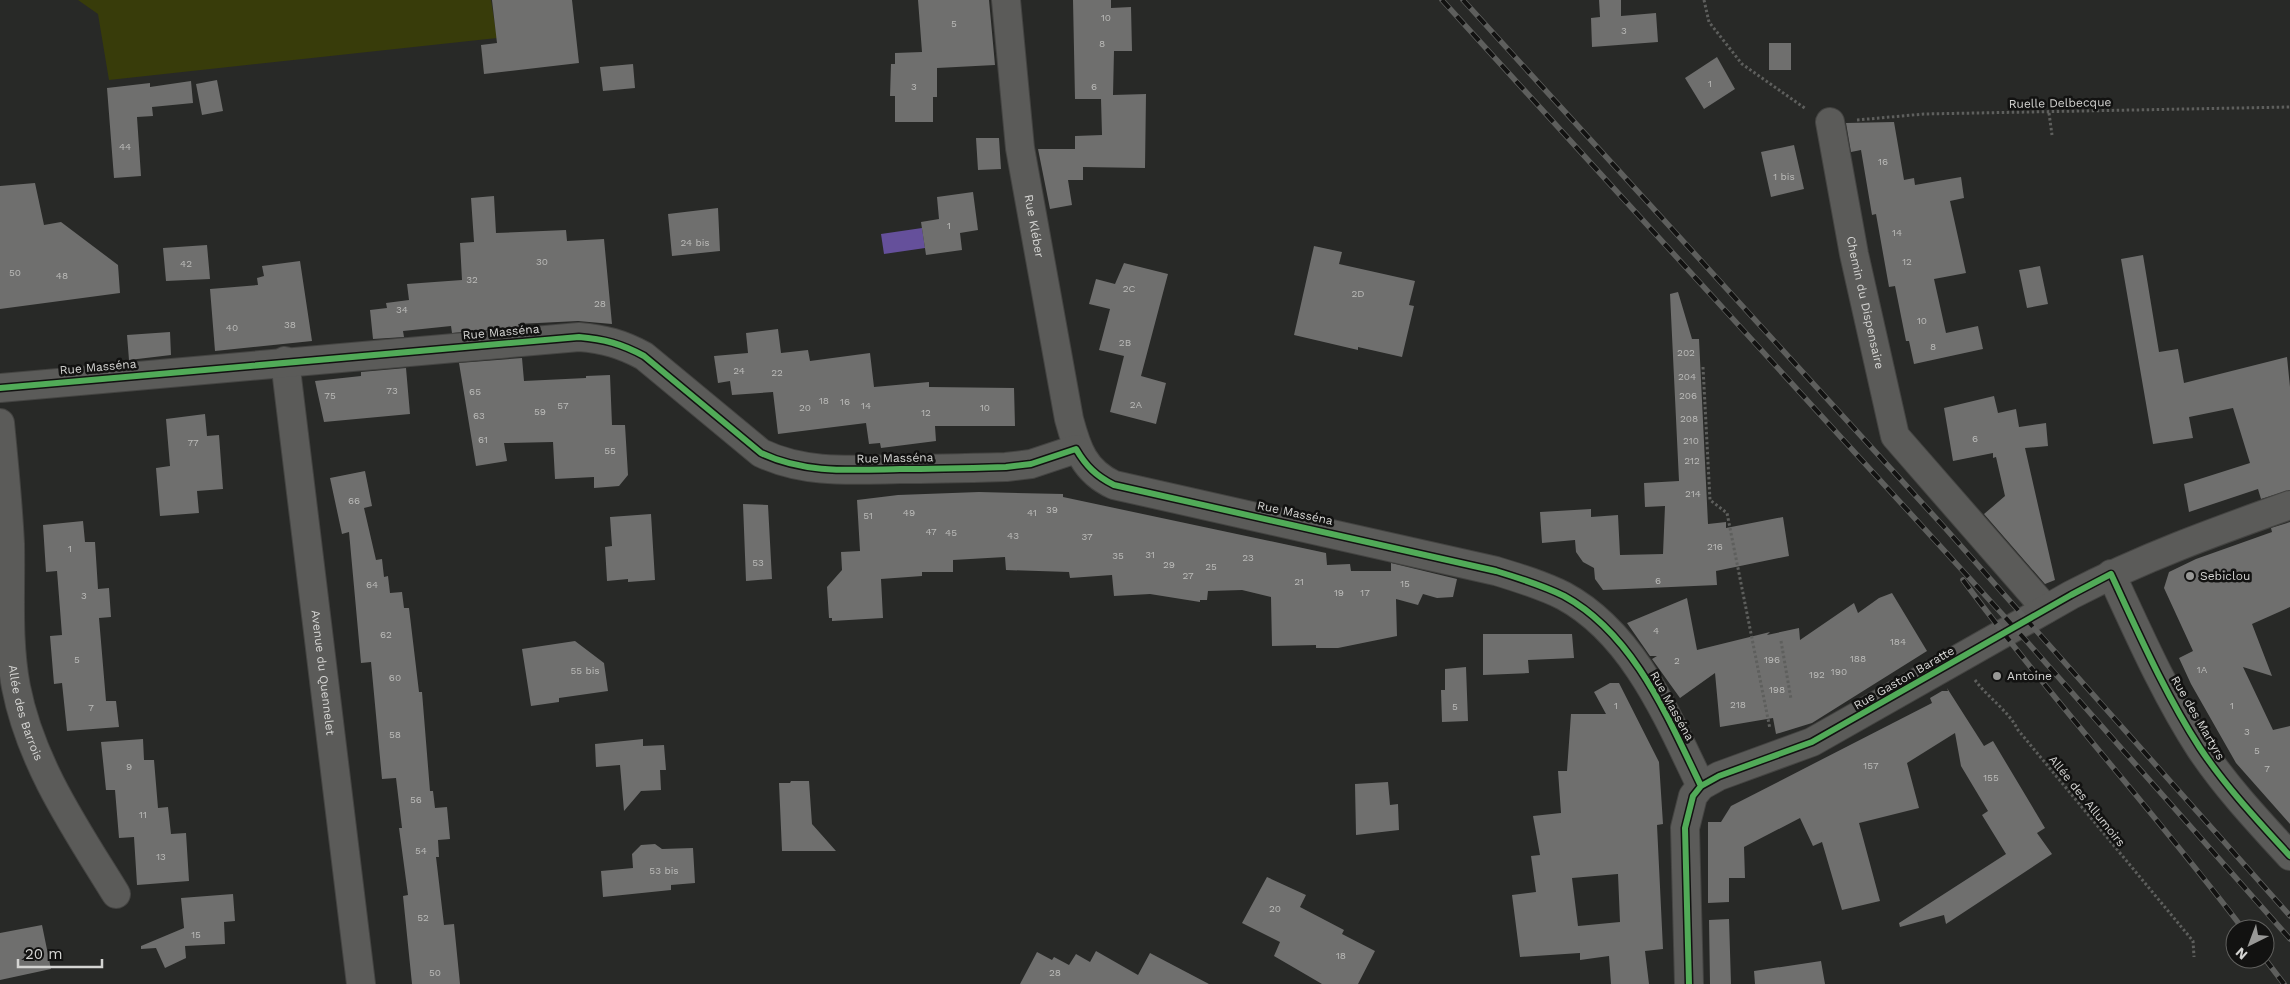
<svg xmlns="http://www.w3.org/2000/svg" width="2290" height="984" viewBox="0 0 2290 984" font-family="'Work Sans',sans-serif">
<style>
.green{fill:#383c0a}
.water{fill:#65509b}
.building{fill:#6f6f6e;fill-rule:evenodd}
.lines{fill:none;stroke-linecap:round;stroke-linejoin:round}
.street-casing{stroke:#444442;stroke-width:30}
.secondary-casing{stroke:#444442;stroke-width:30}
.path{stroke:#5e5f5d;stroke-width:3;stroke-dasharray:2.5 2.5;stroke-linecap:butt}
.street{stroke:#5b5b59;stroke-width:28}
.secondary{stroke:#5b5b59;stroke-width:28}
.rail-casing{stroke:#5e5f5d;stroke-width:5.5}
.rail{stroke:#121211;stroke-width:4;stroke-dasharray:11;stroke-linecap:butt}
.cycleway-casing{stroke:#121211;stroke-width:9}
.cycleway{stroke:#51ab58;stroke-width:6}
.poi-dot{fill:#989896;stroke:#121211;stroke-width:2}
.labels{text-anchor:middle;stroke-width:5;stroke-linejoin:round;paint-order:stroke}
.number-label{font-size:10px;fill:#bbbbb9}
.street-label{font-size:12px;fill:#d4d4d2;stroke:#121211}
.poi-label{font-size:12px;fill:#d4d4d2;stroke:#121211;text-anchor:start}
</style>
<rect width="100%" height="100%" fill="#282927"/>
<path class="green" d="M78,0H491L497,38L109,80L98,14Z"/>
<path class="water" d="M922,228L925,248L884,254L881,234Z"/>
<path class="building" d="M492,0H572L579,63L484,74L481,45L497,43Z
M918,0H989L995,65L937,68V97H933V122H895V96H890L891,64H895V53L922,52Z
M1073,0H1111V8L1131,7L1132,51H1114L1113,95L1146,94L1145,168L1083,167V180H1068L1072,205L1050,209L1038,149H1075V136L1102,135L1101,99H1075Z
M1599,0H1621V16L1656,13L1658,42L1592,47L1591,18L1600,17Z
M1769,43H1791V70H1769Z
M1717,57L1735,89L1704,109L1685,78Z
M633,64L635,88L603,91L600,67Z
M217,80L223,111L202,115L196,84Z
M191,81L193,103L152,107L153,116L137,117L141,176L114,178L107,88L150,83V87Z
M1894,122L1904,180L1914,178L1915,185L1961,177L1964,198L1950,201L1966,273L1934,279L1946,333L1978,326L1983,349L1914,364L1909,341H1906L1895,286L1889,287L1876,214L1872,215L1861,150L1851,152L1846,123Z
M976,138H999L1001,169L978,170Z
M1794,145L1804,189L1771,197L1761,152Z
M35,183L44,225L61,222L118,265L120,293L0,309V186Z
M973,192L978,230L960,233L962,250L926,255L921,222L939,219L937,197Z
M494,196L496,233L566,230L567,241L604,239L612,324L578,321L518,324L519,327L452,333L451,326L403,331L404,337L373,339L370,310L387,308L386,303L409,300L407,284L462,280L460,243L474,242L471,198Z
M718,208L720,251L672,256L668,214Z
M207,245L210,279L166,281L163,248Z
M1314,246L1342,252L1339,264L1415,281L1409,305L1414,306L1402,357L1358,347V350L1294,335Z
M2143,255L2159,352L2178,349L2184,383L2287,357L2290,387V490L2261,499L2258,489L2189,512L2184,484L2250,463L2233,408L2189,417L2193,438L2153,444L2121,259Z
M300,261L312,341L215,351L210,289L258,285L257,278L264,276L262,266Z
M1124,263L1168,274L1141,376L1166,383L1156,424L1110,412L1124,356L1099,350L1110,309L1089,304L1096,279L1115,284Z
M2040,266L2048,304L2027,308L2019,270Z
M1678,292L1692,339H1699L1708,524L1726,522V528L1783,517L1789,556L1716,571L1717,585L1603,590L1595,579L1594,568L1583,562L1576,552L1575,540L1542,543L1540,512L1591,509V517L1618,515L1620,555L1663,554L1665,506L1645,507L1644,483L1679,481L1670,294Z
M778,329L781,353L808,350L810,361L870,353L874,387L929,382V387L1014,388L1015,426H935L936,441L881,448L880,443L869,444L866,423L778,434L773,392L732,395L730,381L718,383L714,356L748,353L746,333Z
M170,332L171,355L129,360L127,335Z
M522,358L524,381L586,378V376L610,375L612,425H625L628,475L619,486L594,488V477L555,479L553,442L504,443L507,461L476,466L459,363Z
M406,368L410,414L324,422L315,381L361,376V372Z
M1994,396L1998,413L2016,409L2019,427L2046,423L2048,446L2025,448L2055,580L2045,584L1984,514L2005,496L1996,457L1993,458V453L1953,461L1944,408Z
M205,414L207,436L219,435L223,489L197,491L199,513L160,516L156,468L170,466L166,419Z
M365,471L372,506L364,508L376,560L382,559L384,577L388,576L390,593L402,592L404,608H409L419,692H422L430,791H433L435,808L447,807L450,839L438,840L439,857H436L444,925L454,924L460,984H412L403,896L408,895L399,828H402L396,778L382,779L371,662L361,663L349,532L342,534L330,478Z
M979,492L1063,494V497L1326,553L1327,565L1350,564L1351,571H1391V563L1457,579L1453,597L1437,598L1423,594L1418,605L1396,599L1397,636L1338,648H1316V645L1272,646L1271,597L1242,590L1208,591L1207,600H1200V602L1150,594L1114,596L1112,575L1070,578L1069,572L1006,570L1005,557L953,560V572H922V576L881,579L883,618L832,621V618H829L827,587L842,570L841,552L860,551L857,500L898,495Z
M743,504L768,505L772,579L746,581Z
M651,514L655,580L628,582V579L607,581L605,547L612,546L610,517Z
M83,521L85,542H95L98,589L109,588L111,617L99,618L106,701H116L119,727L67,731L62,683L54,684L50,636L62,635L57,571L46,572L43,525Z
M2290,522V607L2252,624L2272,676L2243,667L2273,730L2290,726V824L2236,763L2191,684L2179,658L2193,651L2164,588L2169,572L2196,559L2272,532L2271,528Z
M1892,593L1927,651L1812,723L1776,734L1773,718L1720,727L1715,673L1680,698L1652,659L1657,656H1650L1627,623L1687,598L1697,650L1770,632L1767,635L1799,628L1800,640L1854,603L1858,613L1879,598Z
M1483,634H1572L1574,658L1528,660L1529,673L1483,675Z
M575,641L604,663L608,691L559,698V702L531,706L522,649Z
M1466,667L1468,721L1442,722L1441,690H1445V669Z
M1610,683H1619L1659,762L1663,824L1657,825L1663,949L1645,951L1649,984H1611L1609,956L1580,960V953L1520,957L1512,895L1536,892L1531,856L1540,855L1533,816L1561,813L1558,771H1567L1571,714H1606L1594,692ZM1618,874L1620,922L1578,926L1572,878Z
M1947,688L1984,746L1993,741L2045,828L2037,833L2052,854L1946,924L1944,915L1900,927L1899,923L2006,854L1982,815L1988,811L1961,766L1955,733L1907,763L1919,808L1859,823L1880,901L1842,910L1822,842L1813,846L1800,818L1744,847L1745,878H1729V902L1708,903V822H1721L1731,806L1932,703L1930,698L1942,691H1948Z
M143,739L144,760H154L158,808L168,807L171,834L186,833L189,881L137,885L134,837L119,838L115,790H106L101,742Z
M643,739V746L664,745L666,770H660L661,790L641,791L624,811L620,765L596,767L595,744Z
M791,781H809L812,824L836,851H782L779,783H790Z
M1388,782L1390,805L1398,804L1399,830L1356,835L1355,784Z
M655,844L662,849L693,848L695,883L671,885V890L603,897L601,871L633,868L632,854L641,845Z
M1267,877L1306,895L1300,907L1344,930L1342,934L1375,951L1358,984H1322L1274,956L1280,942L1242,923Z
M233,894L235,921L224,922L225,944L185,946L186,958L165,968L156,948L141,949V946L184,928L181,898Z
M1729,919L1731,984H1710L1709,920Z
M42,925L51,969L0,980V933Z
M1096,951L1138,975L1150,953L1209,984H1020L1037,952L1052,960L1054,957L1069,965L1076,954L1090,962Z
M1821,961L1825,984H1755L1754,971Z"/>
<g class="lines">
<defs>
<g id="street">
<path id="s1" d="M1006,0L1020,148L1069,419C1077,449 1084,471 1114,485L1496,571C1519,578 1542,585 1564,596C1634,634 1668,718 1701,786"/>
<path id="s2" d="M1830,122L1854,254L1895,436L2046,609"/>
<path id="s3" d="M285,361L361,984"/>
<path d="M0,388L579,337C604,339 622,344 644,356L761,453C805,474 852,470 900,469C935,469 971,468 1006,467L1031,464L1076,449"/>
<path id="s4" d="M0,423C4,463 8,503 10,544C11,592 7,640 16,687C31,764 76,829 116,894"/>
<path d="M2111,574C2138,632 2165,694 2200,748C2226,787 2258,821 2290,856"/>
</g>
<path id="secondary" d="M1689,984L1685,828L1693,796L1701,786L1719,776L1812,742L2071,595C2142,558 2214,532 2290,505"/>
</defs>
<use href="#street" class="street-casing"/>
<use href="#secondary" class="secondary-casing"/>
<path class="path" d="M1704,0L1709,22L1742,64L1806,109
M2049,113L2052,135
M1857,120L1924,114L2290,107
M1703,367L1710,500L1727,513L1770,729
M1781,641L1791,699
M1975,680C1988,698 2008,710 2018,730L2193,941L2194,957"/>
<use href="#street" class="street"/>
<use href="#secondary" class="secondary"/>
<defs>
<path id="rail" d="M1442,0L2014,627L2290,939
M1463,0L1945,528L2290,916
M1963,580C2052,700 2153,810 2243,929
M2265,959L2284,984"/>
</defs>
<use href="#rail" class="rail-casing"/>
<use href="#rail" class="rail"/>
<defs>
<path id="cycleway" d="M0,388L579,337C604,339 622,344 644,356L761,453C805,474 852,470 900,469C935,469 971,468 1006,467L1031,464L1076,449C1086,466 1096,476 1114,485L1496,571C1519,578 1542,585 1564,596C1634,634 1668,718 1701,786
M1689,984L1685,828L1693,796L1701,786L1719,776L1812,742L2071,595L2111,574C2138,632 2165,694 2200,748C2226,787 2258,821 2290,856"/>
</defs>
<use href="#cycleway" class="cycleway-casing"/>
<use href="#cycleway" class="cycleway"/>
</g>
<g class="poi-dot">
<circle cx="2190" cy="576" r="5"/>
<circle cx="1997" cy="676" r="5"/>
</g>
<g class="labels">
<g class="number-label">
<text x="1106" y="21">10</text>
<text x="954" y="27">5</text>
<text x="1624" y="34">3</text>
<text x="1102" y="47">8</text>
<text x="1710" y="87">1</text>
<text x="914" y="90">3</text>
<text x="1094" y="90">6</text>
<text x="125" y="150">44</text>
<text x="1883" y="165">16</text>
<text x="1784" y="180">1 bis</text>
<text x="949" y="229">1</text>
<text x="1897" y="236">14</text>
<text x="695" y="246">24 bis</text>
<text x="542" y="265">30</text>
<text x="1907" y="265">12</text>
<text x="186" y="267">42</text>
<text x="15" y="276">50</text>
<text x="62" y="279">48</text>
<text x="472" y="283">32</text>
<text x="1129" y="292">2C</text>
<text x="1358" y="297">2D</text>
<text x="600" y="307">28</text>
<text x="402" y="313">34</text>
<text x="1922" y="324">10</text>
<text x="290" y="328">38</text>
<text x="232" y="331">40</text>
<text x="1125" y="346">2B</text>
<text x="1933" y="350">8</text>
<text x="1686" y="356">202</text>
<text x="739" y="374">24</text>
<text x="777" y="376">22</text>
<text x="1687" y="380">204</text>
<text x="392" y="394">73</text>
<text x="475" y="395">65</text>
<text x="330" y="399">75</text>
<text x="1688" y="399">206</text>
<text x="824" y="404">18</text>
<text x="845" y="405">16</text>
<text x="1136" y="408">2A</text>
<text x="563" y="409">57</text>
<text x="866" y="409">14</text>
<text x="805" y="411">20</text>
<text x="985" y="411">10</text>
<text x="540" y="415">59</text>
<text x="926" y="416">12</text>
<text x="479" y="419">63</text>
<text x="1689" y="422">208</text>
<text x="1975" y="442">6</text>
<text x="483" y="443">61</text>
<text x="1691" y="444">210</text>
<text x="193" y="446">77</text>
<text x="610" y="454">55</text>
<text x="1692" y="464">212</text>
<text x="1693" y="497">214</text>
<text x="354" y="504">66</text>
<text x="1052" y="513">39</text>
<text x="909" y="516">49</text>
<text x="1032" y="516">41</text>
<text x="868" y="519">51</text>
<text x="931" y="535">47</text>
<text x="951" y="536">45</text>
<text x="1013" y="539">43</text>
<text x="1087" y="540">37</text>
<text x="1715" y="550">216</text>
<text x="70" y="552">1</text>
<text x="1150" y="558">31</text>
<text x="1118" y="559">35</text>
<text x="1248" y="561">23</text>
<text x="758" y="566">53</text>
<text x="1169" y="568">29</text>
<text x="1211" y="570">25</text>
<text x="1188" y="579">27</text>
<text x="1658" y="584">6</text>
<text x="1299" y="585">21</text>
<text x="1405" y="587">15</text>
<text x="372" y="588">64</text>
<text x="1339" y="596">19</text>
<text x="1365" y="596">17</text>
<text x="84" y="599">3</text>
<text x="1656" y="634">4</text>
<text x="386" y="638">62</text>
<text x="1898" y="645">184</text>
<text x="1858" y="662">188</text>
<text x="77" y="663">5</text>
<text x="1772" y="663">196</text>
<text x="1677" y="664">2</text>
<text x="2202" y="673">1A</text>
<text x="585" y="674">55 bis</text>
<text x="1839" y="675">190</text>
<text x="1817" y="678">192</text>
<text x="395" y="681">60</text>
<text x="1777" y="693">198</text>
<text x="1738" y="708">218</text>
<text x="1616" y="709">1</text>
<text x="2232" y="709">1</text>
<text x="1455" y="710">5</text>
<text x="91" y="711">7</text>
<text x="2247" y="735">3</text>
<text x="395" y="738">58</text>
<text x="2257" y="754">5</text>
<text x="1871" y="769">157</text>
<text x="129" y="770">9</text>
<text x="2267" y="772">7</text>
<text x="1991" y="781">155</text>
<text x="416" y="803">56</text>
<text x="143" y="818">11</text>
<text x="421" y="854">54</text>
<text x="161" y="860">13</text>
<text x="664" y="874">53 bis</text>
<text x="1275" y="912">20</text>
<text x="423" y="921">52</text>
<text x="196" y="938">15</text>
<text x="1341" y="959">18</text>
<text x="435" y="976">50</text>
<text x="1055" y="976">28</text>
</g>
<g class="street-label">
<text transform="translate(2060 103) rotate(-1)" y="4">Ruelle Delbecque</text>
<text dy="4" stroke="none"><textPath href="#s1" startOffset="228">Rue Kléber</textPath></text>
<text dy="4" stroke="none"><textPath href="#s2" startOffset="184">Chemin du Dispensaire</textPath></text>
<text transform="translate(501 332) rotate(-5)" y="4">Rue Masséna</text>
<text transform="translate(98 367) rotate(-5)" y="4">Rue Masséna</text>
<text transform="translate(895 458) rotate(-1)" y="4">Rue Masséna</text>
<text transform="translate(1295 513) rotate(12)" y="4">Rue Masséna</text>
<text dy="4" stroke="none"><textPath href="#s3" startOffset="314">Avenue du Quennelet</textPath></text>
<text transform="translate(1904 678) rotate(-30)" y="4">Rue Gaston Baratte</text>
<text transform="translate(1672 706) rotate(61)" y="4">Rue Masséna</text>
<text dy="4" stroke="none"><textPath href="#s4" startOffset="292">Allée des Barrois</textPath></text>
<text transform="translate(2198 718) rotate(60)" y="4">Rue des Martyrs</text>
<text transform="translate(2087 801) rotate(51)" y="4">Allée des Allumoirs</text>
</g>
<g class="poi-label">
<text x="2200" y="580">Sebiclou</text>
<text x="2007" y="680">Antoine</text>
</g>
</g>
<g transform="translate(2250 944) rotate(222)"><circle r="24" fill="#121211" stroke="#60605e"/>
<path d="M0-4L9 19L0 12L-9 19Z" fill="#989896"/>
<text y="-8" font-size="14" font-weight="bold" text-anchor="middle" fill="#d4d4d2">N</text>
</g>
<path d="M18 959v8h84v-8" fill="none" stroke="#d4d4d2" stroke-width="2.5"/>
<text x="25" y="959" font-size="15" fill="#d4d4d2" stroke="#121211" stroke-width="4" paint-order="stroke">20 m</text>
</svg>
